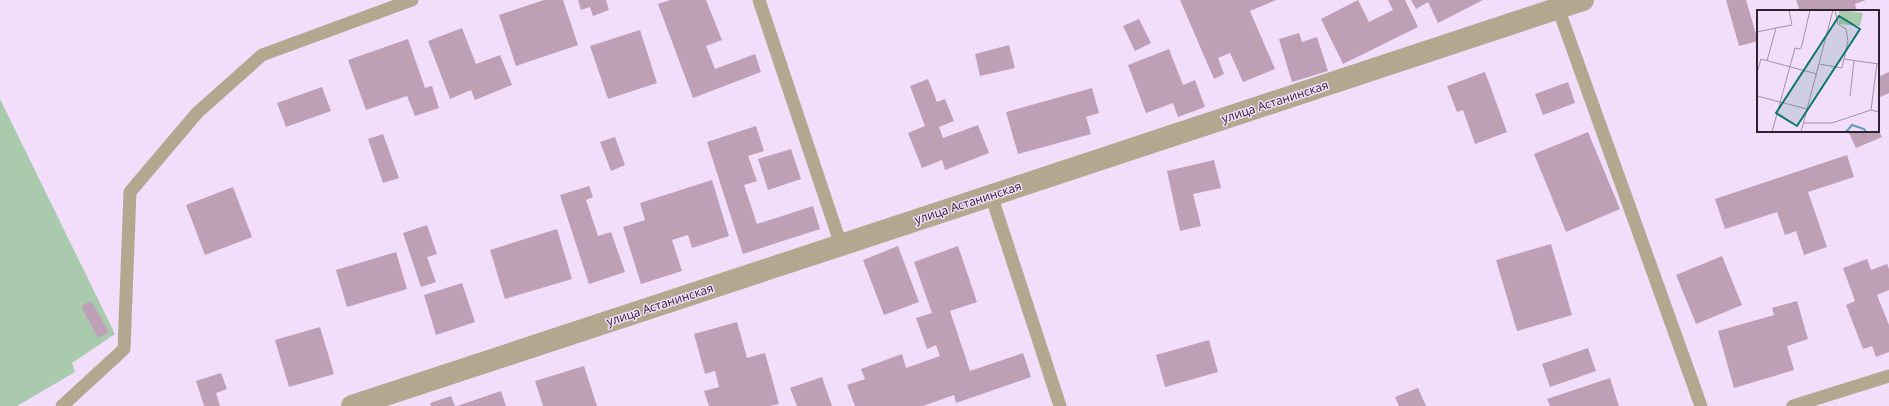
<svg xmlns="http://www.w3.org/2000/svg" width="1889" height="406" viewBox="0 0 1889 406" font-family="'Open Sans',sans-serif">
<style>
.green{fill:#a9caad}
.building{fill:#bea0b6}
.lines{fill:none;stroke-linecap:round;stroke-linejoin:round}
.service{stroke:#b4a790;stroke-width:13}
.minor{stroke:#b4a790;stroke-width:22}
.tertiary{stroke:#b4a790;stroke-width:22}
.labels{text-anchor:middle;stroke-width:3;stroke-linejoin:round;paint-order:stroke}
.street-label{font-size:12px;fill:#2b232e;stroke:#f2ddfb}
.inset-river{fill:none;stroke:#619cbe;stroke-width:2}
.inset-road{fill:none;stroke:#a293a9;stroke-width:1}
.view{fill:#0f766e;fill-opacity:0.15;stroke:#0f766e;stroke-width:2}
.inset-edge{fill:none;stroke:#2b232e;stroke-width:2}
</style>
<rect width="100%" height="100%" fill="#f2ddfb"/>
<path class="green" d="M0,99L115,334L72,363L75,372L17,406H0Z"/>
<path class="building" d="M544,0H563L578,45L516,66L499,15Z
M578,0H606L609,10L593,16L590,7L581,10Z
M670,0H706L722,40L706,46L715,69L755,54L761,72L693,98L658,4Z
M1180,0H1276L1250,11L1275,69L1243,82L1230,53L1218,58L1224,74L1214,79Z
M1358,0L1369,22L1393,10L1388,0H1405L1418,27L1343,64L1321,19Z
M1411,0H1483L1438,23L1428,2L1416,9Z
M1726,0H1746L1758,41L1739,46Z
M1796,0H1866L1855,4L1857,11H1800Z
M1139,19L1151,43L1135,51L1123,26Z
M462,28L476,64L500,55L512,85L475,100L471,90L450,99L428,41Z
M640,30L657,83L608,99L590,46Z
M1299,33L1302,42L1317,37L1328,71L1292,82L1279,39Z
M408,39L425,88L432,86L439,108L415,116L407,96L366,110L348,60Z
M1009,45L1015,68L980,76L975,54Z
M1169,49L1183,85L1195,80L1205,107L1178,117L1173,103L1146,113L1128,65Z
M1485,72L1507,132L1475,144L1463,110L1457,112L1447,86Z
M1889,72V93L1878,98V77Z
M928,79L937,102L945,99L954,121L939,127L943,138L978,125L989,153L945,170L942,160L922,168L908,133L925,126L910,86Z
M1568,82L1575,103L1543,115L1535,94Z
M322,87L331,111L286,127L277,103Z
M1092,88L1099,113L1086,117L1091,134L1018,154L1006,112Z
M756,126L764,151L748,156L757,181L744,185L757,224L813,206L820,229L743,254L707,142Z
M1848,131H1879L1882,137L1856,148Z
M1588,132L1620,209L1566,232L1534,154Z
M383,134L399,178L383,183L368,139Z
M615,137L625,165L611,171L600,142Z
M791,149L801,179L768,190L758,159Z
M1847,155L1854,177L1808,192L1827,247L1804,255L1796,231L1785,235L1777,212L1725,229L1715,199Z
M1214,160L1221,188L1193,194L1201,226L1180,231L1167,171Z
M712,180L729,236L692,248L688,235L672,240L682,271L641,284L623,227L645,220L640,203Z
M589,186L593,197L586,200L598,236L611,232L625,272L589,284L560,195Z
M233,187L252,237L205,255L186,205Z
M427,225L437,254L427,257L436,282L421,287L403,233Z
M557,229L572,279L505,299L490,250Z
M1551,244L1572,315L1517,331L1496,260Z
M898,246L919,302L884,315L863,260Z
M958,246L977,302L950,311L970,371L1023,353L1031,377L956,403L954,395L923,406H855L847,385L865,379L861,369L902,354L906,368L940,356L936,345L927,349L916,318L932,313L914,262Z
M396,252L407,289L347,307L336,270Z
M1722,256L1742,305L1696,324L1676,275Z
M1867,259L1871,270L1887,264L1889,269V290L1877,295L1889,325V352L1876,357L1872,346L1863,349L1846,305L1855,301L1843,268Z
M462,283L475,322L436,335L424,295Z
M91,301L109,332L98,338L81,306Z
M1797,301L1808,339L1787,346L1794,370L1734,388L1718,331L1774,315L1772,308Z
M737,322L747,358L765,353L779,404L770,406H709L704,391L719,387L715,371L705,374L694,334Z
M320,327L334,374L289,387L275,340Z
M1209,340L1218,372L1165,387L1156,355Z
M1588,348L1596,371L1550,387L1542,364Z
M584,366L597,406H543L535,381Z
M221,373L227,389L216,393L220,406H204L196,381Z
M822,377L832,406H797L790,388Z
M1610,378L1619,406H1550L1547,399Z
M1418,388L1426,406H1399L1395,397Z
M501,391L506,406H457Z
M451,396L455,406H431L430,403Z"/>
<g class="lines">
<path class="service" d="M759,0L841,245
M1558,8L1701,406
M991,195L1060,406
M62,406L124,349L130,192L197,113L262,55L412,0
M1793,406L1889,376"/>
<path class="minor" d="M352,406L841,245"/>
<path class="tertiary" d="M841,245L1583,0"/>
</g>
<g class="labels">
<g class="street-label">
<text transform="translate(1275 102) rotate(-18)" y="4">улица Астанинская</text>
<text transform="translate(968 203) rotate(-18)" y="4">улица Астанинская</text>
<text transform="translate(660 305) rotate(-18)" y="4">улица Астанинская</text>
</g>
</g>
<g transform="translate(1757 10)">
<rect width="122" height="122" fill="#f2ddfb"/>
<path d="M82,0L106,3L103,16L82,14Z" fill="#a9caad"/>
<path class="inset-river" d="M89,122L95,115L107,119L109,122"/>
<path class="inset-road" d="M0,22L19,18M87,49L122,54M10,51L19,18L35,15L32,0M62,54L85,58L91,31L89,19L81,14L78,0M0,63L4,49L60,64M0,86L50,99M93,86L97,51M114,100L120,53M47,113H75L114,100L122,102M15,122L38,38L43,39L45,35L53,0M44,122L76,0"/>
<path class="view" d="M82,6L103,19L40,116L19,103Z"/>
<rect width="122" height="122" class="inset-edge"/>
</g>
</svg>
